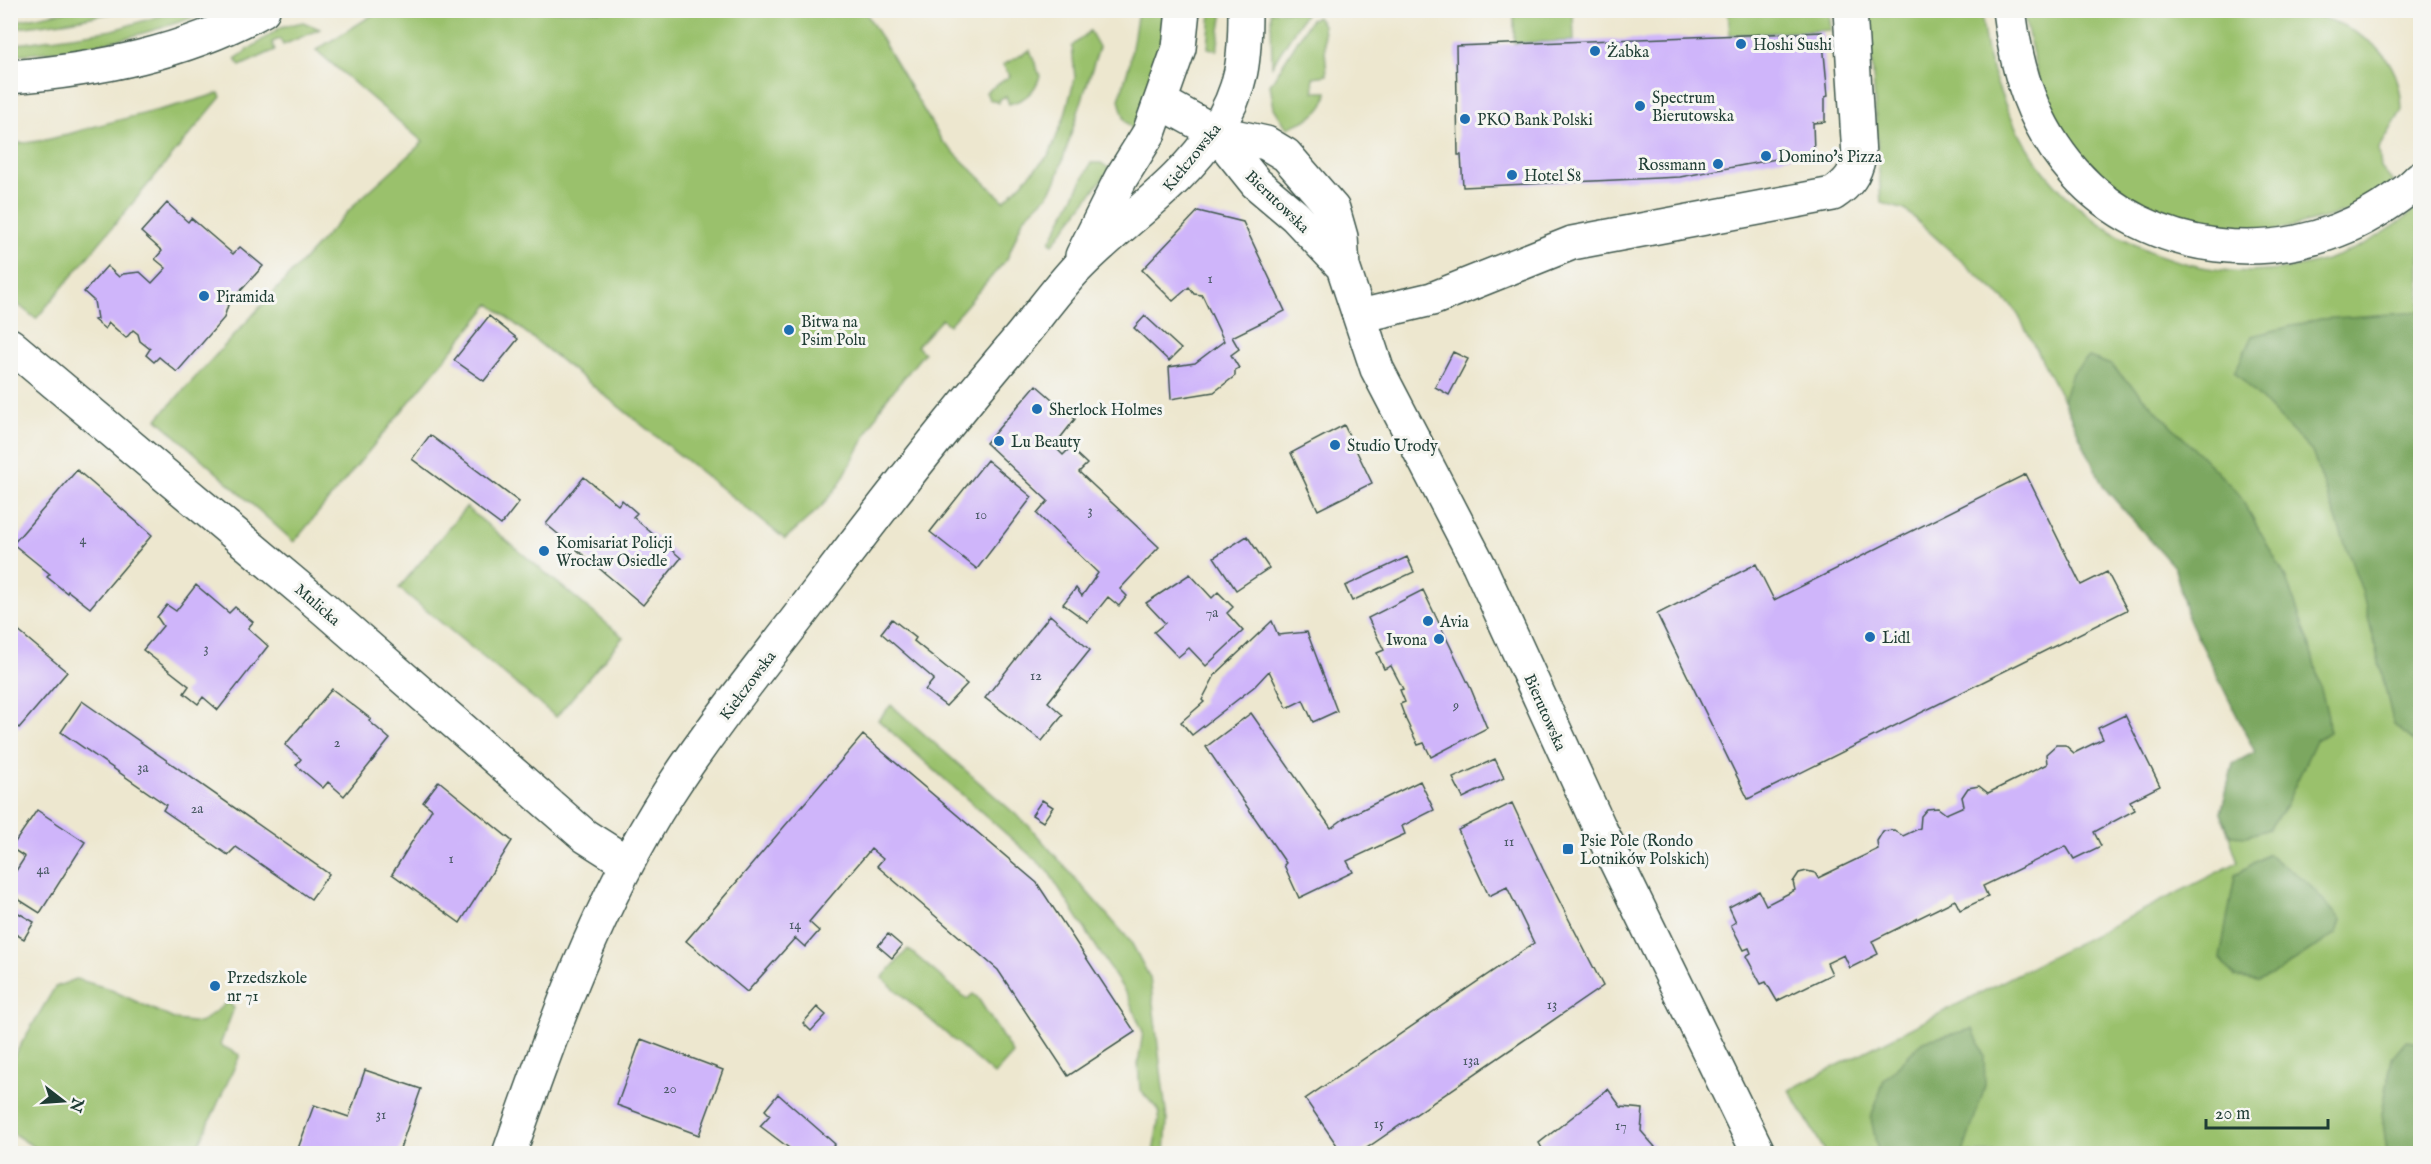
<svg xmlns="http://www.w3.org/2000/svg" width="2431" height="1164" viewBox="0 0 2431 1164" font-family="'IM FELL English',serif">
<style>
.green{fill:#9ac16c;stroke:#5c7f50;stroke-width:1.5}
.forest{fill:#7ba760;stroke:#4d724a;stroke-width:1.5}
.building{fill:#cfb5fa}
.lines{fill:none;stroke-linecap:round;stroke-linejoin:round}
.minor-casing{stroke:#3e564b;stroke-width:36}
.major-casing{stroke:#3e564b;stroke-width:36}
.minor{stroke:#fff;stroke-width:33}
.major{stroke:#fff;stroke-width:33}
.poi-dot{fill:#1f6fb2;stroke:#f6f6f2;stroke-width:2}
.labels{text-anchor:middle;stroke-width:6;stroke-linejoin:round;paint-order:stroke}
.number-label{font-size:14px;fill:#4b5b66}
.poi-label{font-size:16px;fill:#1f3d34;stroke:#f6f6f2;text-anchor:start}
.street-label{font-size:16px;fill:#1f3d34;stroke:#f6f6f2}
</style>
<rect width="100%" height="100%" fill="#f6f6f2"/>
<filter id="ink" filterUnits="userSpaceOnUse"><feTurbulence type="fractalNoise" baseFrequency=".0167" numOctaves="2"/><feDisplacementMap in="SourceGraphic" scale="12" xChannelSelector="R" yChannelSelector="G"/><feConvolveMatrix kernelMatrix="1 2 1 2 8 2 1 2 1" color-interpolation-filters="sRGB"/></filter>
<filter id="wash" filterUnits="userSpaceOnUse"><feTurbulence type="fractalNoise" baseFrequency=".008" numOctaves="4" result="noise"/><feDisplacementMap in="SourceGraphic" scale="24" xChannelSelector="R" yChannelSelector="G"/><feGaussianBlur stdDeviation="1.35" result="paint"/><feColorMatrix in="noise" values="0 0 0 0 0 0 0 0 0 0 0 0 0 0 0 0 0 1.4 0 .05"/><feComposite in="paint" operator="in"/></filter>
<g filter="url(#wash)">
<rect width="100%" height="100%" fill="#ede7cf"/>
<path class="green" d="M72,10L122,11L70,21L11,29V22Z
M2029,10H2305C2358,33 2400,44 2402,110L2379,149L2381,168L2394,183L2349,211L2268,233L2198,229L2128,199L2083,162L2044,101L2024,16L2028,15Z
M176,11H210C147,35 78,52 11,55V45L113,30Z
M379,11H865L942,141L1004,201L1049,155L1064,118L1075,78L1072,46L1090,31L1099,47L1056,181L1048,195L1023,219L1007,259L949,325L942,319L917,346L924,353L884,402L839,485L821,507L785,539L490,304L294,542L157,419L357,202L423,142L316,50Z
M1138,11H1168L1156,80L1133,129L1125,121L1119,100L1129,66Z
M1211,11H1223L1217,50L1208,48Z
M1271,11H1307L1272,66Z
M1728,11H1829L1831,30L1730,35Z
M1869,11H1982C1983,47 1993,77 2008,111C2079,273 2286,327 2420,205V1153H1826L1789,1090L2238,862L2221,813L2233,764L2255,752L2187,615L2175,568L2103,486L2063,400L2015,309L1905,210L1881,203Z
M1573,12L1574,41L1514,43V14Z
M1317,17L1323,25L1327,75L1313,77L1314,92H1327C1326,114 1304,121 1287,128L1274,108L1270,85L1311,19Z
M303,22L320,29L283,45L280,39L272,42L275,50L240,66L235,59L281,27Z
M1030,50L1040,76C1035,92 1025,100 1009,104L1006,96L999,99V103L989,99L986,92L1010,76L1003,65Z
M219,93L221,97L36,319L11,299V143C41,144 64,135 93,127C135,115 177,107 219,93Z
M1091,163H1101L1110,169L1053,244L1050,242Z
M466,507L623,637L556,717L399,588Z
M891,705L1030,827L1131,942L1150,978L1167,1121L1165,1153H1153L1160,1112L1140,1090L1138,1064L1143,1032L1127,995L1048,871L878,720Z
M908,949L967,999L973,994L978,998L1013,1054L994,1075L882,978Z
M76,979L107,988L176,1020L200,1023L228,1002L234,1008L220,1045L240,1055L195,1153H43L11,1132V1061L55,987Z"/>
<path class="forest" d="M2420,312V746L2394,725L2362,591L2312,452L2235,372L2252,336L2320,319Z
M2089,357L2111,365L2238,493L2285,576L2308,640L2328,716L2329,732L2316,740L2286,805L2269,829L2247,836L2230,835L2221,813L2233,764L2255,752L2187,615L2175,568L2103,486L2063,400L2072,373Z
M2268,854L2307,882L2341,920L2337,933L2281,970L2258,981L2235,977L2220,958L2235,875Z
M1973,1029L1984,1056L1985,1086L1963,1153H1878L1871,1118L1884,1080L1923,1041Z
M2406,1041L2420,1043V1153H2387L2382,1113L2392,1058Z"/>
<g id="blocks">
<path class="building" d="M1822,32L1828,96L1825,97V122L1813,123L1814,152L1680,177L1463,187L1461,155H1458L1456,46Z
M167,203L188,222L191,218L233,254L240,247L263,266L228,305L224,318L177,372L159,357L154,362L146,355L150,349L140,341L138,334L133,330L126,338L109,323L105,329L94,320L97,319L94,301L84,292L107,266L119,277L123,274L140,272L152,283L166,268L155,259L162,251L141,232Z
M1198,211L1243,222L1285,311L1232,337L1239,349L1231,355L1239,368L1235,370V376L1214,392L1171,399L1169,367L1195,363L1224,341L1202,295L1194,294L1189,287L1173,301L1142,270Z
M489,316L518,339L484,381L454,360Z
M1145,316L1181,349L1169,361L1134,328Z
M1453,352L1468,359L1449,395L1435,387Z
M1036,385L1075,419L1054,446L1063,455L1070,448L1087,464L1079,472L1159,547L1120,589L1127,596L1119,606L1108,597L1088,622L1063,604L1076,588L1082,596L1098,573L1037,514L1048,501L986,443Z
M1344,425L1372,483L1318,510L1291,453Z
M430,435L519,502L501,525L412,459Z
M987,460L1032,497L977,569L930,532Z
M77,470L152,535L90,608L68,591L67,593L47,577L50,574L13,544Z
M2026,474L2081,585L2107,572L2127,610L1748,799L1657,614L1756,564L1774,600Z
M584,477L618,505L622,500L637,513L633,517L681,558L643,605L546,524Z
M1247,536L1269,568L1236,590L1214,557Z
M1407,557L1414,572L1352,601L1345,586Z
M1190,574L1212,598L1218,592L1233,607L1227,613L1243,631L1206,666L1189,648L1178,657L1154,632L1165,623L1146,603Z
M196,585L229,613L235,607L253,622L248,628L268,646L218,710L203,697L198,704L184,693L189,686L143,650L163,626L157,617L167,605L176,611Z
M1423,590L1471,689L1487,728L1431,757L1424,743L1418,745L1406,720L1400,704L1405,702L1400,690L1403,689L1391,666L1384,669L1377,653L1384,650L1368,618Z
M1050,615L1090,650L1048,702L1063,715L1042,741L985,698Z
M892,619L916,638L914,641L967,684L946,706L925,690L934,679L881,633Z
M1272,621L1278,635L1307,632L1337,711L1313,722L1303,700L1287,708L1269,671L1255,686L1192,735L1181,722L1204,702L1202,700L1215,675Z
M10,624L67,672L19,728L10,721Z
M332,689L371,719L369,721L390,739L344,796L328,782L323,788L296,765L301,759L285,745Z
M82,701L329,874L311,899L236,847L228,855L163,810L166,805L61,732Z
M1251,713L1331,828L1345,818L1420,781L1434,810L1402,826L1405,834L1347,861L1353,872L1299,898L1284,865L1286,863L1206,747Z
M2125,715L2160,786L2130,801L2135,810L2094,832L2101,846L2074,859L2066,846L1983,886L1988,897L1960,910L1955,900L1872,941L1878,954L1850,968L1844,955L1827,963L1832,974L1777,1001L1766,982L1761,984L1746,956L1751,953L1749,948L1744,950L1731,925L1736,922L1729,907L1759,891L1766,905L1795,890L1793,882L1799,873L1807,871L1815,873L1818,878L1878,849L1877,841L1883,831L1894,830L1903,836L1920,828L1921,816L1927,809L1938,808L1946,814L1964,806L1962,797L1968,788L1979,786L1988,793L2047,764L2046,754L2056,745H2065L2074,753L2103,739L2098,728Z
M863,735L1037,883L1135,1032L1068,1076L998,970L877,866L883,859L871,849L809,922L819,931L805,947L795,938L747,992L686,941Z
M1495,759L1504,778L1463,798L1453,778Z
M439,781L512,841L460,923L392,874L432,809L423,802Z
M1042,800L1053,807L1043,822L1032,815Z
M1512,803L1543,869L1603,986L1358,1154H1343L1305,1099L1534,943L1507,887L1489,896L1458,830Z
M37,810L85,842L40,913L10,894V880L25,857L11,848Z
M10,908L34,922L24,939L10,931Z
M888,934L902,946L892,958L878,946Z
M817,1007L826,1015L811,1031L803,1023Z
M641,1039L723,1070L699,1135L617,1105Z
M365,1070L421,1089L398,1154H296L314,1105L349,1117Z
M1608,1089L1621,1107L1643,1109L1641,1131L1655,1147L1648,1154H1540L1543,1150L1539,1143Z
M778,1094L835,1144L826,1154H797L760,1126L770,1115L765,1110Z"/>
</g>
</g>
<g filter="url(#ink)">
<use href="#blocks" fill-opacity="0" stroke="#3e564b" stroke-width="1.5"/>
<g class="lines">
<defs>
<path id="minor" d="M10,77C97,70 186,53 263,10
M1161,102L1215,132L1266,143L1286,155L1333,209L1341,237L1343,267L1377,369L1479,565L1601,831L1759,1154
M1215,132L1256,183L1295,216L1343,267
M1082,256L1121,178L1149,133L1179,48L1183,10
M1360,316L1432,299L1572,243L1833,194C1849,183 1855,175 1859,156L1850,10
M10,345L322,607L585,836L626,862
M509,1154C553,1028 597,904 669,792C715,721 771,654 822,586C885,503 949,421 1017,341C1036,318 1054,293 1074,271C1120,222 1179,187 1216,130C1243,89 1245,58 1245,10"/>
<path id="major" d="M2009,10C2017,72 2032,124 2074,172C2148,256 2279,269 2373,213C2390,203 2407,192 2420,178"/>
</defs>
<use href="#minor" class="minor-casing"/>
<use href="#major" class="major-casing"/>
<use href="#minor" class="minor"/>
<use href="#major" class="major"/>
</g>
</g>
<g class="poi-dot">
<circle cx="1741" cy="44" r="6"/>
<circle cx="1595" cy="51" r="6"/>
<circle cx="1640" cy="106" r="6"/>
<circle cx="1465" cy="119" r="6"/>
<circle cx="1766" cy="156" r="6"/>
<circle cx="1718" cy="164" r="6"/>
<circle cx="1512" cy="175" r="6"/>
<circle cx="204" cy="296" r="6"/>
<circle cx="789" cy="330" r="6"/>
<circle cx="1037" cy="409" r="6"/>
<circle cx="999" cy="441" r="6"/>
<circle cx="1335" cy="445" r="6"/>
<circle cx="544" cy="551" r="6"/>
<circle cx="1428" cy="621" r="6"/>
<circle cx="1870" cy="637" r="6"/>
<circle cx="1439" cy="639" r="6"/>
<rect x="1562" y="843" width="12" height="12" rx="3"/>
<circle cx="215" cy="986" r="6"/>
</g>
<g class="labels">
<g class="number-label">
<text x="1210" y="283">1</text>
<text x="1090" y="515">3</text>
<text x="981" y="519">10</text>
<text x="83" y="544">4</text>
<text x="1212" y="617">7a</text>
<text x="206" y="653">3</text>
<text x="1036" y="680">12</text>
<text x="1456" y="710">9</text>
<text x="337" y="747">2</text>
<text x="143" y="772">3a</text>
<text x="197" y="813">2a</text>
<text x="1509" y="846">11</text>
<text x="451" y="863">1</text>
<text x="43" y="874">4a</text>
<text x="795" y="929">14</text>
<text x="1552" y="1009">13</text>
<text x="1471" y="1065">13a</text>
<text x="670" y="1093">20</text>
<text x="381" y="1119">31</text>
<text x="1379" y="1128">15</text>
<text x="1621" y="1130">17</text>
</g>
<g class="poi-label">
<text x="1753" y="50">Hoshi Sushi</text>
<text x="1607" y="57">Żabka</text>
<text x="1652" y="103">Spectrum<tspan x="1652" dy="18">Bierutowska</tspan></text>
<text x="1477" y="125">PKO Bank Polski</text>
<text x="1778" y="162">Domino's Pizza</text>
<text x="1706" y="170" text-anchor="end">Rossmann</text>
<text x="1524" y="181">Hotel S8</text>
<text x="216" y="302">Piramida</text>
<text x="801" y="327">Bitwa na<tspan x="801" dy="18">Psim Polu</tspan></text>
<text x="1049" y="415">Sherlock Holmes</text>
<text x="1011" y="447">Lu Beauty</text>
<text x="1347" y="451">Studio Urody</text>
<text x="556" y="548">Komisariat Policji<tspan x="556" dy="18">Wrocław Osiedle</tspan></text>
<text x="1440" y="627">Avia</text>
<text x="1882" y="643">Lidl</text>
<text x="1427" y="645" text-anchor="end">Iwona</text>
<text x="1580" y="846">Psie Pole (Rondo<tspan x="1580" dy="18">Lotników Polskich)</tspan></text>
<text x="227" y="983">Przedszkole<tspan x="227" dy="18">nr 71</tspan></text>
</g>
<g class="street-label">
<text transform="translate(1191 157) rotate(-51)" y="6">Kiełczowska</text>
<text transform="translate(1278 201) rotate(44)" y="6">Bierutowska</text>
<text transform="translate(318 604) rotate(41)" y="6">Mulicka</text>
<text transform="translate(747 685) rotate(-53)" y="6">Kiełczowska</text>
<text transform="translate(1546 712) rotate(66)" y="6">Bierutowska</text>
</g>
</g>
<rect width="2431" height="1164" fill="none" stroke="#f6f6f2" stroke-width="36"/>
<g transform="translate(63 1101) rotate(107)" stroke="#f6f6f2" stroke-width="4.5" paint-order="stroke">
<path d="M0-4.5L10 22L0 15L-10 22Z" fill="#1f3d34"/>
<text y="-9" font-size="16" font-weight="bold" text-anchor="middle" fill="#1f3d34">N</text>
</g>
<path d="M2206 1119v9h122v-9" fill="none" stroke="#1f3d34" stroke-width="3"/>
<text x="2215" y="1119" font-size="18" fill="#1f3d34" stroke="#f6f6f2" stroke-width="4.5" paint-order="stroke">20 m</text>
</svg>
